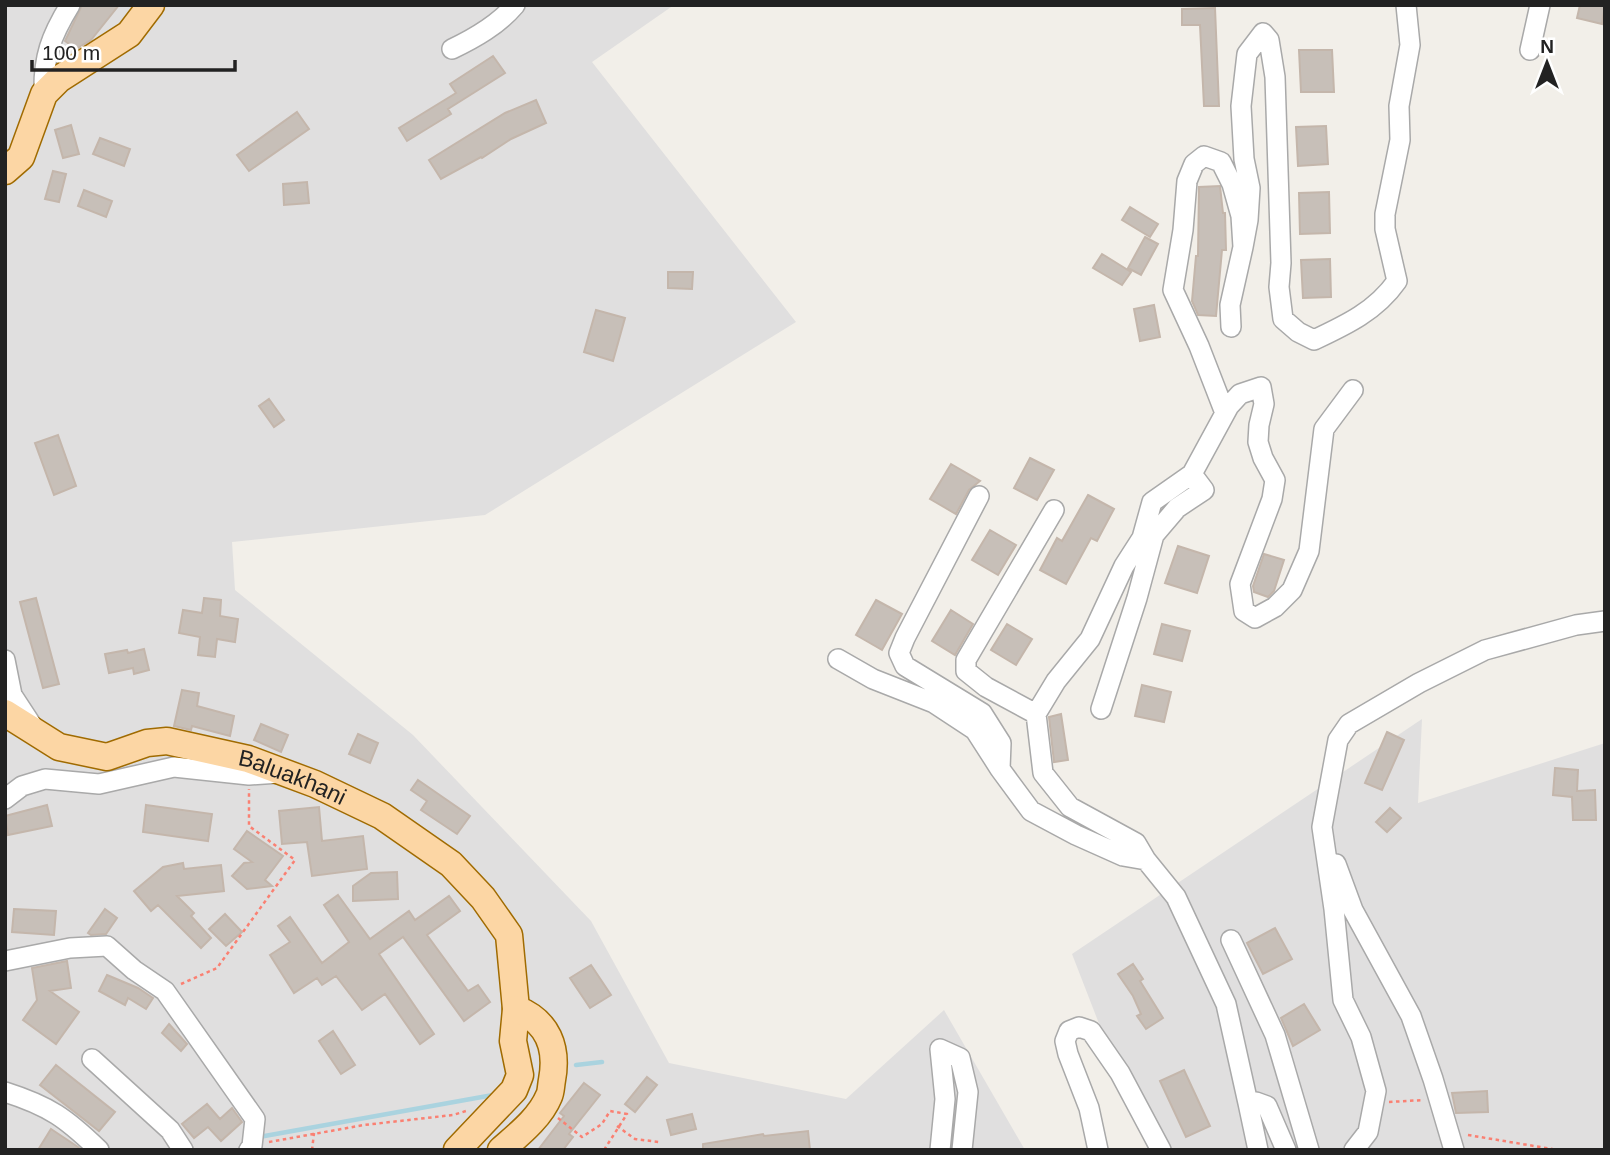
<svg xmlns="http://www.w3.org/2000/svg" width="1610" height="1155" viewBox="0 0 1610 1155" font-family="Helvetica,sans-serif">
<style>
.residential{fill:#e0dfdf}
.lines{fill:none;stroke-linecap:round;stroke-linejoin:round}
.stream{stroke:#aad3df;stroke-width:4.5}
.building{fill:#c7bfb8;stroke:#c4b6ab;stroke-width:2}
.minor-casing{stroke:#a9a9a9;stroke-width:22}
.major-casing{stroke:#a06b00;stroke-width:29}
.path{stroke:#fa8072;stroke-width:2.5;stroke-dasharray:3.5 3.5;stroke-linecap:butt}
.minor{stroke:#fff;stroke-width:19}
.major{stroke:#fcd6a4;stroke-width:26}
.labels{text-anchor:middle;stroke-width:5;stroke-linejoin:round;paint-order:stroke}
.street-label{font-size:23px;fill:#222;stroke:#fff}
</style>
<rect width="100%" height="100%" fill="#f2efe9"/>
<path class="residential" d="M5,5H674L592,62L796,322L485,515L232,542L235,590L413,735L591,921L669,1063L846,1099L944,1010L1025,1150H5Z
M1422,719L1418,803L1605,743V1150H1148L1072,954Z"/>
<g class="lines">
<path class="stream" d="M576,1065L602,1062
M259,1137L493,1095"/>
</g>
<path class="building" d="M82,5H119L91,40L76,49L65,41Z
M1580,5H1605L1602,24L1577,18Z
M1215,8L1219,106H1204L1200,25H1182V9Z
M1299,50H1332L1334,92H1301Z
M493,56L505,73L448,109L451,114L407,141L399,128L456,93L450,84Z
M536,100L546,123L511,139L482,158L481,157L441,179L429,160L505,113Z
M297,112L309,129L249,171L237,155Z
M71,125L79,154L63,158L55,130Z
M1326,126L1328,164L1298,166L1296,127Z
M100,138L130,149L124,166L93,154Z
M53,171L66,174L59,202L45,199Z
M307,182L309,203L284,205L283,184Z
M1220,186L1223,213H1225L1226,250H1222L1216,316L1198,315L1192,301L1196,256H1198L1199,187Z
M84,190L112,201L106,217L78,206Z
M1329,192L1330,233L1300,234L1299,193Z
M1130,207L1158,224L1150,237L1122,220Z
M1145,237L1158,244L1141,275L1128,268Z
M1102,254L1131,272L1122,285L1093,268Z
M1330,259L1331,297L1303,298L1301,260Z
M668,272H693L692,289L668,288Z
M1154,305L1160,337L1140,341L1134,309Z
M596,310L625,318L613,361L584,352Z
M269,399L284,420L274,427L259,406Z
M58,435L76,486L54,495L35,443Z
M1030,458L1054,470L1037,500L1014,488Z
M951,464L980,481L969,490L956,514L930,499Z
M1088,495L1114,509L1097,541L1091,538L1066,584L1040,570L1057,538L1062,541Z
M990,530L1016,545L998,575L972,560Z
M1178,546L1209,556L1197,593L1165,583Z
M1264,554L1284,560L1274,591L1268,597L1254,592L1253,586Z
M36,598L59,684L43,688L20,602Z
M204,598L221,600L220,616L238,619L235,642L217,639L215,657L198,655L200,637L179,633L183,610L202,613Z
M876,600L902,614L882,650L856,635Z
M951,610L973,624L955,655L932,641Z
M1007,624L1032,639L1016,665L991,650Z
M1162,624L1190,631L1182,661L1154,654Z
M144,649L149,670L134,674L133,668L109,673L105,654L127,650L128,653Z
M1142,685L1171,692L1164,722L1135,716Z
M182,690L199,693L197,706L234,716L230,736L192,726L191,730L174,726Z
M1061,714L1068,760L1054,762L1049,717Z
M261,724L288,735L281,752L254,740Z
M1387,732L1404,740L1382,790L1365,783Z
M358,734L378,743L370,763L349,754Z
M1555,768L1578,770L1577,791L1595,790L1596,820H1573L1572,797L1553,795Z
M418,780L470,816L457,834L421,810L427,801L411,790Z
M47,805L52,826L8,835L5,816Z
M146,805L212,814L208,841L143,832Z
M319,807L322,841L363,836L367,869L312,876L307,842L282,844L279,811Z
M1390,808L1401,818L1387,832L1376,822Z
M247,831L283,856L265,880L272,886L247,889L232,876L244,863L252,862L234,849Z
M183,863L184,869L221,865L224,891L177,896L194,913L191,916L211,938L201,948L158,905L151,911L134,891L163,867Z
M397,872L398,899L353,901V886L371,873Z
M338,895L370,939L409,911L415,920L449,896L460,911L427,935L468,991L478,985L490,1002L464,1021L403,937L379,954L434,1034L420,1044L385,994L362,1010L336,976L322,985L317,978L294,993L270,955L290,942L278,926L290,917L322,963L349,942L324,905Z
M14,909L56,911L54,935L12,932Z
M105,909L117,918L106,934L91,935L88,933Z
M225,914L242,932L226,946L209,929Z
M1275,928L1292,959L1263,974L1247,943Z
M67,961L71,988L50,991L79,1012L56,1044L23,1020L37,1000L32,968Z
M1133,964L1143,979L1140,981L1163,1018L1146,1029L1137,1016L1141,1014L1133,996L1118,974Z
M591,965L611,995L590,1008L570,978Z
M107,975L138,988L153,998L146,1009L128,998L125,1005L99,991Z
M1304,1004L1320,1030L1293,1046L1281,1018Z
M169,1024L187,1044L181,1051L162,1033Z
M333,1031L355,1065L341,1074L319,1041Z
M56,1065L115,1112L99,1131L40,1085Z
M1184,1070L1210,1126L1186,1137L1160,1081Z
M647,1077L657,1085L635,1112L625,1104Z
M584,1083L600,1095L569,1134L573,1137L563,1150H538L564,1116L560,1113Z
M1487,1091L1488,1112L1456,1113L1452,1093Z
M207,1104L220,1119L232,1108L242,1122L221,1141L208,1127L194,1138L182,1124Z
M692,1114L696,1129L671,1135L667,1120Z
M51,1129L78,1147L81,1150H38Z
M808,1131L810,1150H703V1144L763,1134L764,1136Z"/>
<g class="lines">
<defs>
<path id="minor" d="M452,49C475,38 498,25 515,5
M1530,50L1540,5
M44,94C43,57 51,36 70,5
M1243,247L1248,220L1250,188L1244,159L1241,106L1247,54L1263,33L1269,40L1275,77L1281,263L1279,287L1283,319L1298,332L1314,340C1346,325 1376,311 1397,281L1385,229V214L1400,140L1399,106L1410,45L1406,5
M1225,413L1199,346L1173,290L1183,230L1187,181L1194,164L1204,156L1221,162L1232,184L1241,216L1243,247L1230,305L1231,327
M979,496L905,638L899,653L905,666L982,713L1001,743L1000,769L1031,811L1076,835L1123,856L1146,860
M838,659L873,679L934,703L975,730L1000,769
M5,660L12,695L33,727
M1101,709L1137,598L1154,535L1177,508L1204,490L1192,474
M1036,714L986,687L966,671V660L1054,510
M5,799L22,786L45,779L99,784L174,767L249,775L279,773
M1336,864L1353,910L1411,1016L1433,1079L1454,1150
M1231,940L1275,1035L1309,1150
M5,961L70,948L107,946L134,970L165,991L255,1119L252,1146L249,1150
M92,1059L170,1130L183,1150
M5,1092C49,1106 66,1118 99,1150
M1248,1103L1226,1004L1176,897L1146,860L1136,843L1070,807L1043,773L1036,714L1056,681L1090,639L1124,566L1142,538L1152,502L1192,474L1229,406L1240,394L1261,387L1264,404L1259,425L1258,442L1263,458L1275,480L1272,499L1240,584L1244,611L1255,618L1275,607L1292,590L1309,551L1324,429L1353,390
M940,1150L945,1099L940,1049L960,1058L968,1092L962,1150
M1098,1150L1089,1108L1068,1054L1065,1041L1069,1031L1079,1027L1091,1031L1120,1073L1161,1150
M1258,1150L1248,1103L1256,1102L1267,1106L1286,1150
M1354,1150L1368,1132L1376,1091L1361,1037L1343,1000L1334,909L1322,827L1338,740L1349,724L1419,683L1485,650L1576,625L1605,621"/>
<g id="major">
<path d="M5,171L21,157L44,94L59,79L129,34L151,5"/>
<path id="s1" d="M5,713L59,747L107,757L147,743L167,741L248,759L315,784L382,816L451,864L483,898L509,935L516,1009L513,1041L520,1075L514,1090L457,1150"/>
<path d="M501,1150C518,1135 540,1118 549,1096C551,1092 551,1085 552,1080C558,1048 548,1021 516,1009"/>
</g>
</defs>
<use href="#minor" class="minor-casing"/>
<use href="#major" class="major-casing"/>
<path class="path" d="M181,984L217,968L295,860L249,826V789
M1389,1102L1424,1100
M558,1118L582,1137L602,1124L610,1111L627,1114L604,1150
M617,1126L635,1139L659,1142
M1468,1135L1558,1150
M269,1142L364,1125L453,1115L466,1111
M312,1150L314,1133"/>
<use href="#minor" class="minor"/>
<use href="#major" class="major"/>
</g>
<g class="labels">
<g class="street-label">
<text dy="8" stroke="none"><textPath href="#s1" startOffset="306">Baluakhani</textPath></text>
</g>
</g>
<rect width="1610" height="1155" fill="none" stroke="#222222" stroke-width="14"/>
<g transform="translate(1547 63)" stroke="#ffffff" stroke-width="5" paint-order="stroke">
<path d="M0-5L12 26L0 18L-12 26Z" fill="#222222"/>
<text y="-10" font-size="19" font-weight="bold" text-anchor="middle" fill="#222222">N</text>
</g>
<path d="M32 60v10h203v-10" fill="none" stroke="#222222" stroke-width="3.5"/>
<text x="42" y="60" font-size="21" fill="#222222" stroke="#ffffff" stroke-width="5" paint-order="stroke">100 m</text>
</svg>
